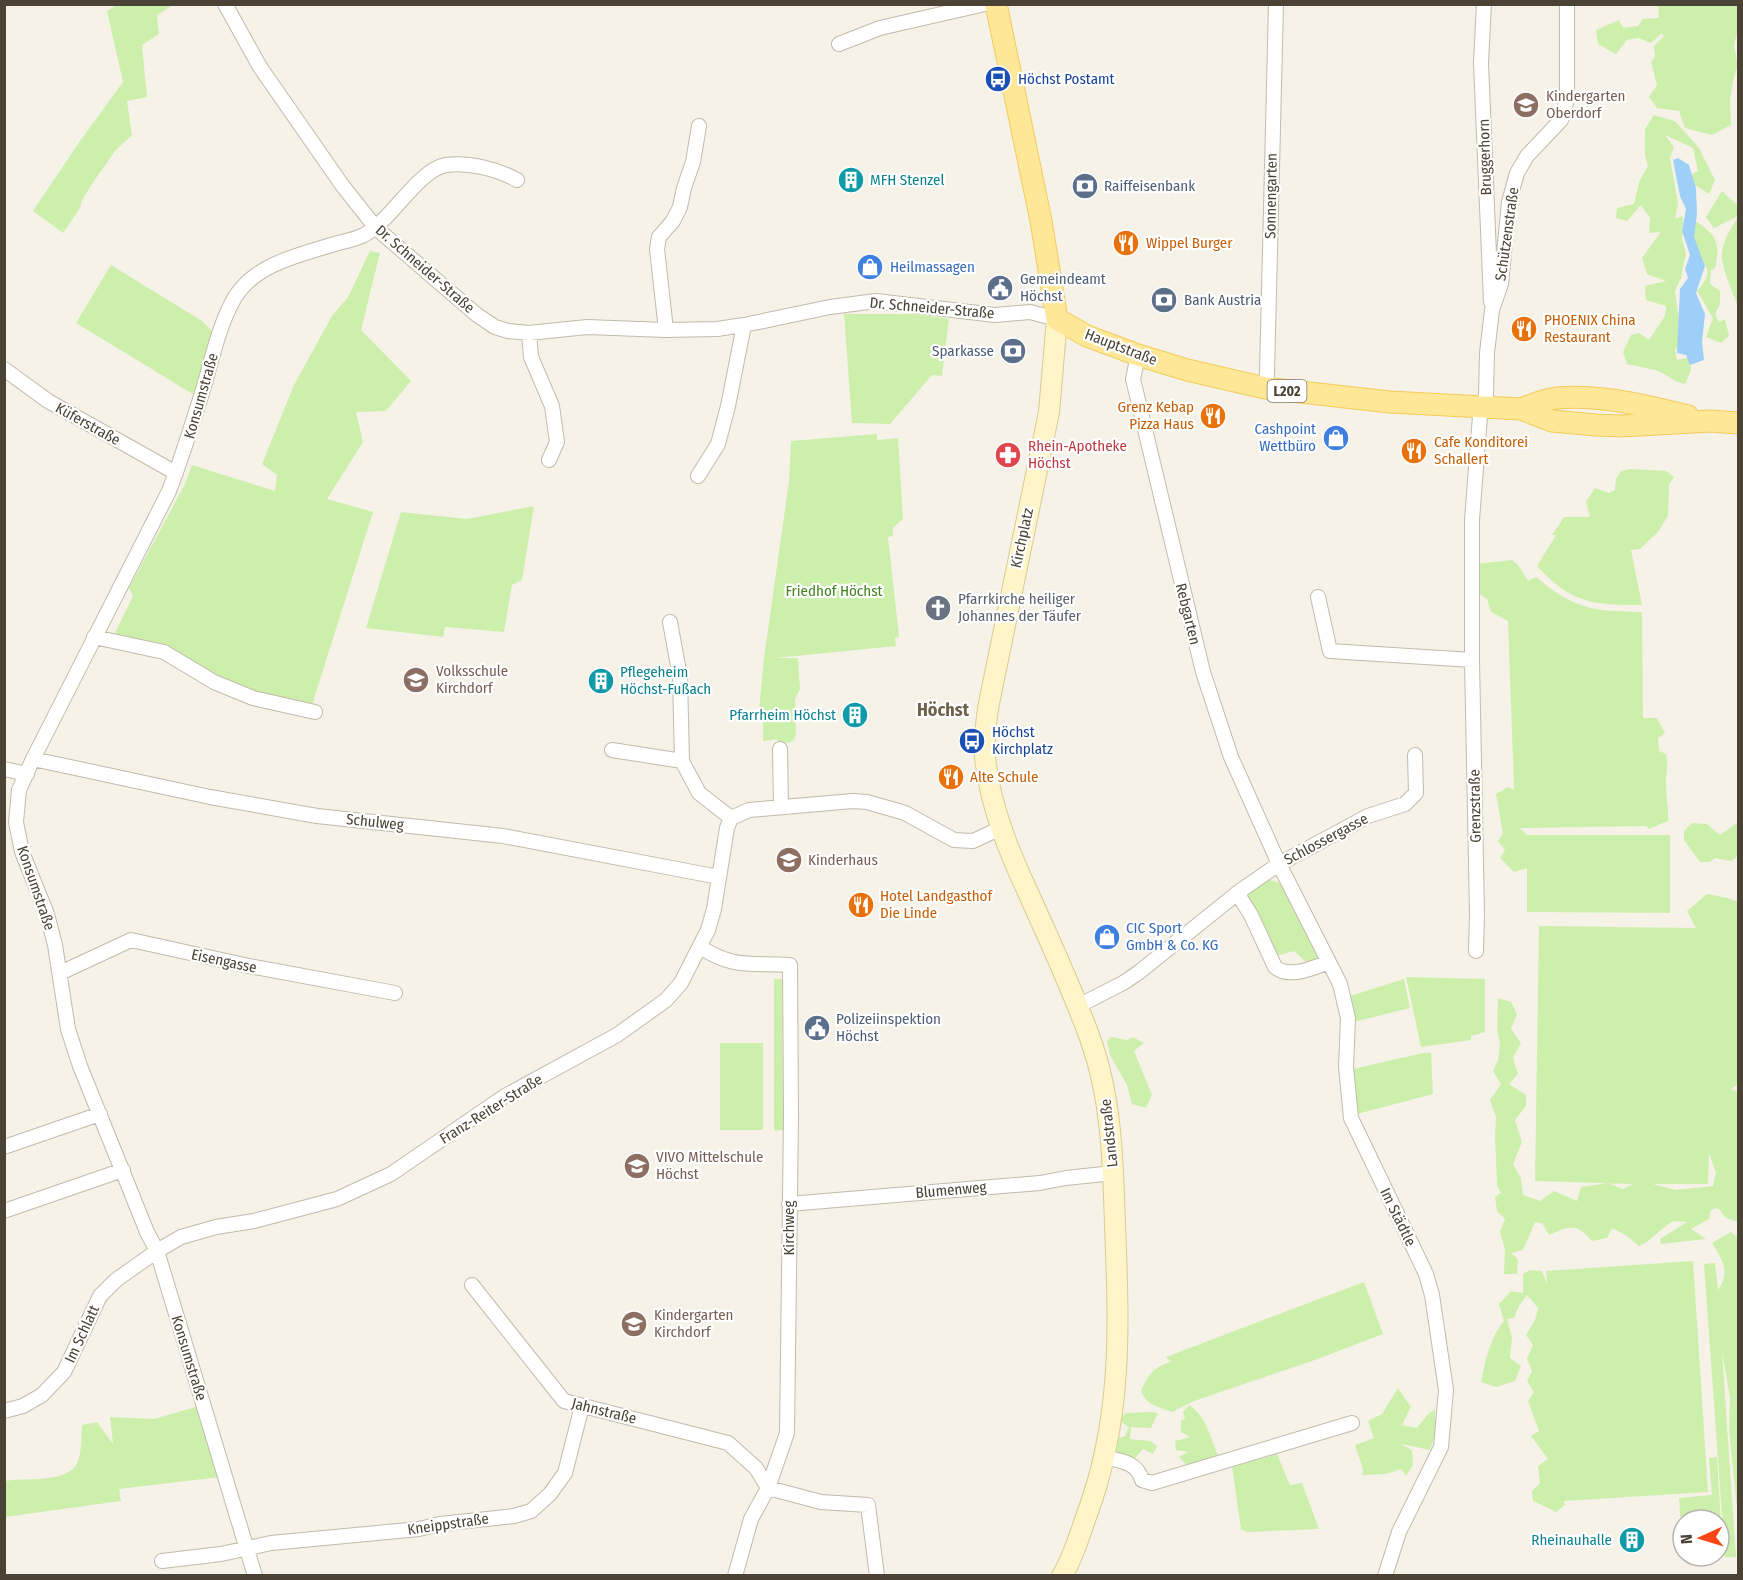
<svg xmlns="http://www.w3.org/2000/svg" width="1743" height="1580" viewBox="0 0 1743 1580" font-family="'Fira Sans Condensed',sans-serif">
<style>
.green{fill:#cdefac;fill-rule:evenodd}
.water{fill:#9ecff9}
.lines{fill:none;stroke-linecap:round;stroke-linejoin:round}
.minor-casing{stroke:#c3bba9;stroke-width:16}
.secondary-casing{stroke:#dacb92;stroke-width:22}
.primary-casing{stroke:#f2cc5a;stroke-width:23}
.minor{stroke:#fff;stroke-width:14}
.secondary{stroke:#fff5c9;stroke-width:20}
.primary{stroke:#ffe798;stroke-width:21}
.labels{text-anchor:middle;stroke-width:4.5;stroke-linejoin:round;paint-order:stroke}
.shield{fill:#fff;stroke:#807b72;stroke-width:1.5}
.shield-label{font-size:14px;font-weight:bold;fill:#4a4335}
.transit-label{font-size:15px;fill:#164399;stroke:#fff;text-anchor:start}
.education-label{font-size:15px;fill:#785e54;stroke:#fff;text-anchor:start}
.street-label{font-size:15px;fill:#4a4335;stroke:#fff}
.culture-label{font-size:15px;fill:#0d838f;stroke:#fff;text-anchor:start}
.service-label{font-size:15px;fill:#4e5e75;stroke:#fff;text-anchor:start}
.food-label{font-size:15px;fill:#c56008;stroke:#fff;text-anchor:start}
.shop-label{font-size:15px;fill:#366cbe;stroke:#fff;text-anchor:start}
.health-label{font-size:15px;fill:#be3a42;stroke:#fff;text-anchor:start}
.park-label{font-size:15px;fill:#418421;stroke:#fff}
.worship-label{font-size:15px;fill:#5b616d;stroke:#fff;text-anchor:start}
.quarter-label{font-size:18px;font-weight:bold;fill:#6e624b;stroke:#fff}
</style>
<rect width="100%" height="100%" fill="#f6f2e8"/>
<path class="green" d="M117,5H173L157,15L159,34L142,45L147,97L127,101L132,135L115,151L92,184L82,200L80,208L63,233L33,211L80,141L123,82L107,11Z
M1658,5H1738V28L1734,46L1738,65L1733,81L1730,101L1731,125L1712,135L1685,128L1679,111L1657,108L1649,97L1657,85L1651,62L1655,57L1654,46L1664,36L1662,33L1651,43L1638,38L1627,40L1616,54L1598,44L1596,30L1619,20L1623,28L1638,26L1643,19L1659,18Z
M1654,115L1675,121L1699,148L1715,180L1709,194L1684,178L1698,171L1693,148L1665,135L1674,147L1670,158L1678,203L1675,219L1683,216L1682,238L1686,254L1681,278L1675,291L1680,327L1689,346L1675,349L1677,360L1689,358L1691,370L1685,384L1677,382L1659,371L1627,364L1623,352L1631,335L1639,333L1649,340L1665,316L1666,306L1646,300L1645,286L1666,281L1647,274L1642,258L1661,232L1649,233L1650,218L1641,205L1627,221L1616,218L1617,208L1634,204L1639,182L1648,166L1645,156V129Z
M1722,191L1738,206V216L1714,228L1706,217Z
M1738,217V306C1733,294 1720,264 1722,252C1723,241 1732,226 1738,217Z
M1694,220C1716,235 1721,241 1715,268L1711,270L1710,284L1720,291V304L1715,314L1719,322L1725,319L1729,336L1721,343L1706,337L1713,318L1697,291C1714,272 1707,270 1698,251C1695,243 1692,235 1689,227Z
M370,251L380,253L361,330L411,381L386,411L356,412L363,442L327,499L373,512L312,705L226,684L114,635L133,596L129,588L185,484L192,465L275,491L277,475L262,464L294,385L332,316L348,297Z
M111,265L202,321L214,333L196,396L76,323Z
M844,314H917L949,319L942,376L932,375L890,424L852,423Z
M877,434V440L898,438L903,519L893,528V536L888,537L899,637L895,638L896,646L775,658H798L800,689L795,699L796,733L794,740L788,743L778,744L777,739L763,741V711L759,710L764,658L789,481L791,441Z
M1631,469L1666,471L1674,477L1669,485L1668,516L1658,532L1640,549L1631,550L1642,605C1593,605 1572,604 1537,566L1556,535H1552L1564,517H1590L1586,502L1595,488L1609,493L1615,490L1616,479L1621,471Z
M534,506L522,580L512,585L504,632L445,627L443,637L366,628L401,512L467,519Z
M1512,560L1518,565L1528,581L1536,577C1575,610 1593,611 1642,612L1643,718H1657L1665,733L1658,738L1659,751L1666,754C1669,766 1665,775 1666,787C1666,799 1669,809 1668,821L1649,829L1646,826L1520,828L1527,835H1670V913L1527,912V868L1514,872L1500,858L1505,850L1498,841L1503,834C1500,820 1499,808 1496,794L1508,787L1514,790L1508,621L1491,612L1487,599L1477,592L1474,564Z
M1738,822V856L1731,861L1715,858L1710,862H1700L1684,840V831L1692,823L1707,824L1720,835Z
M1270,880L1280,883L1316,954L1318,959L1313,963L1306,962L1294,951L1276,956L1248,901L1246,894L1264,881Z
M1707,894L1728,898L1738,902V1084L1731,1089L1738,1092V1222L1726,1218L1718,1208L1711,1210L1709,1219L1691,1229L1706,1239L1661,1244L1660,1239L1687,1222L1673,1221C1660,1229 1653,1240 1639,1246L1627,1236L1612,1228L1607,1238L1592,1241C1576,1223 1571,1225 1549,1235L1542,1223L1535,1222L1523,1250L1511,1253L1518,1259L1517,1274H1504L1505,1250L1500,1232L1505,1219L1497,1211L1495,1197L1501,1193L1497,1186L1495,1134L1496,1117L1490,1100L1501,1084L1493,1071L1498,1060L1500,1043L1497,1030L1498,998L1511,1002L1517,1014L1511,1029L1521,1043L1513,1058L1518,1074L1509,1084L1526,1095V1106L1515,1120L1522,1142L1513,1164L1521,1178L1523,1195L1540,1201L1554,1191L1577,1201L1581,1187L1608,1183L1623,1189L1633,1184L1535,1181L1539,926L1696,928L1687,911ZM1709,1153L1716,1173L1713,1186L1676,1190L1653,1184H1708Z
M1406,977L1485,979V1032L1471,1036V1040L1421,1047Z
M774,979H782L783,1130L774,1131Z
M1404,979L1410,1008L1354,1022L1353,1007L1350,996Z
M1111,1037L1127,1040L1133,1037L1144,1043L1134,1051L1152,1095L1146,1108L1132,1104L1127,1085L1110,1055L1107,1041Z
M720,1043H763V1130H720Z
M1423,1053H1431L1433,1094L1357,1114L1353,1069Z
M1731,1232L1738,1238V1518L1729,1430L1730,1398L1722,1351L1736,1557H1725L1704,1264L1715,1263L1718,1290C1731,1272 1722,1259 1712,1243Z
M1693,1261L1708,1492L1564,1501L1565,1505L1556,1512L1533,1501L1532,1491L1540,1483L1538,1466L1548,1459L1531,1436L1539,1431L1528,1401L1534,1392L1527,1381L1532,1371L1527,1359L1533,1345L1526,1335L1535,1320L1538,1308L1527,1295L1519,1306L1514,1318L1507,1319L1512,1337L1510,1358L1521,1366L1515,1381L1496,1387L1481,1382C1485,1361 1490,1338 1504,1321L1499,1304L1511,1291L1523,1293V1274L1530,1270L1542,1271L1547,1284L1546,1271Z
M1364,1282L1383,1334L1315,1360L1194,1401L1172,1412C1159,1407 1146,1405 1141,1391C1148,1375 1153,1367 1171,1362L1166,1357Z
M1398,1388L1411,1407L1402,1425L1417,1428L1428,1414L1435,1409V1436L1430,1450L1401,1444L1412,1450L1413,1465L1406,1476L1401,1469L1386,1474L1362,1475L1363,1469L1355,1445L1374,1438L1368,1421L1382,1414Z
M1189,1405C1207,1416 1211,1440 1219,1458L1191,1469L1179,1457L1188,1452L1176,1450L1175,1441L1190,1437L1181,1432V1420L1185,1419L1183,1412Z
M199,1406L220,1477L119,1489L121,1501L5,1517L4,1481C26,1477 73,1485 79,1458C82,1447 81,1435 82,1425L97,1422L113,1444L110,1417L154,1419Z
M1152,1412L1158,1413L1151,1428L1131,1427L1130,1439L1150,1441L1157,1446L1153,1454L1143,1449L1133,1461L1116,1453L1119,1438L1125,1436L1129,1427L1121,1422L1122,1416L1126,1413Z
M1277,1454L1290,1485L1302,1483L1319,1529L1247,1532L1241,1529L1232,1467Z
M1717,1457L1723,1557L1716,1558V1556H1719V1520H1683V1555L1679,1498L1712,1495L1709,1458Z"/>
<path class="water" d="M1678,158L1689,165L1696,188L1697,214L1694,237L1705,266L1696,293L1705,314L1702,342L1704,360L1690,365L1686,355L1677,353L1680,289L1688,278L1685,269L1690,255L1682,231L1686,209L1680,196L1673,160Z"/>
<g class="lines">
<defs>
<path id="minor" d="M225,4L260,67L342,185L376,228L477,315L495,327L508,331L529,333L587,327L666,330L717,329L744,325L830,307L876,301L995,315L1030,312L1057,319
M1484,4L1481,63L1491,302
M839,44L880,28L985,4
M666,330L657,249L659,237L673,221L680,207L684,188L693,162L699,126
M529,333L531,357L552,406L557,442L549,460
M1138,355L1133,379L1203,672L1231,757L1279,864L1340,984L1348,1018L1346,1067L1351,1118L1426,1274L1432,1295L1446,1390L1441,1447L1399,1532L1385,1576
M4,369L48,401L176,473
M1265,388L1267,373L1276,4
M698,476L718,444L728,406L744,325
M1318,597L1330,651L1472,660
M670,622L680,677L682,761L699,793L731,818
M94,637L164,652L214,682L253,698L315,712
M780,749L781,807
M612,750L682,761
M33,759L210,797L317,816L503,836L719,877
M4,769L27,774
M1237,893L1251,915L1275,967C1289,979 1313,968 1329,962
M700,947C736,970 751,962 790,965L791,1116L787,1433L768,1488L751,1519L735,1576
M1476,951L1477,914L1472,660V520L1480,416L1486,395L1487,353L1492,310L1501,284L1509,202L1517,173L1527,156L1561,120L1567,99V4
M60,973L131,940L249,966L395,993
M1078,1006L1123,983L1138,973L1240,891L1279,864L1368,816L1405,804L1416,793L1415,755
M4,1147L100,1114
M789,1204L1040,1183L1066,1178L1113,1173
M4,1211L123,1170
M472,1285L564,1401L728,1443L756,1468L768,1488
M4,1411L23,1406L42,1395L64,1372L100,1296L116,1280L157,1251L181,1237L216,1227L254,1221L337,1199L391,1174L505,1096L617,1035L666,1000L681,983L708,930L714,909L727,828L731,818L749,810L853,801L867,802L905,813L954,840L973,841L1001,828
M1104,1457C1121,1461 1137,1462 1142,1480L1152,1483L1352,1423
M768,1488L821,1502L868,1505L877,1576
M162,1561L221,1554L271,1543L419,1529L440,1524L514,1516L531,1511L550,1494L565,1473L582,1406
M255,1576L157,1251L147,1232L80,1066L68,1029L55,945L47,914L22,852L16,822L19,790L33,759L169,491C183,455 194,419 205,383C213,354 220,323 235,297C256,263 303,254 338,243C347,241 356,239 364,235C392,220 418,170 446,165C469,162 497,169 517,180"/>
<path id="secondary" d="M1057,319L1049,412L989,703C986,721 984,739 985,757C990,807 1010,854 1031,899C1052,946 1074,993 1091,1041C1112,1100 1113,1164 1115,1225C1119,1327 1123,1419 1086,1517C1079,1537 1073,1558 1062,1576"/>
<path id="primary" d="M996,4L1041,221L1057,319L1087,336L1138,355L1187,370L1265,388L1390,402L1521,409L1552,421L1596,425L1621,426L1711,421L1738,423
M1521,409C1532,405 1545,399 1557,398C1601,394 1646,406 1688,416"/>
</defs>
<use href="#minor" class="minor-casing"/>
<use href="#secondary" class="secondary-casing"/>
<use href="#primary" class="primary-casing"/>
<use href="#minor" class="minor"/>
<use href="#secondary" class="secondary"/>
<use href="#primary" class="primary"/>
</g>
<defs>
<symbol id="bus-disc" viewBox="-11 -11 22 22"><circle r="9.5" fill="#1a4fb4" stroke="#fff"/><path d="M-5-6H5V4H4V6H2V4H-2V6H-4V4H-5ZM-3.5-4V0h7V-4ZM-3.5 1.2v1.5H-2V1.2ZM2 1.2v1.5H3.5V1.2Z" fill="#fff"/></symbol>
<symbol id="school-disc" viewBox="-11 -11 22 22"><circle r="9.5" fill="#8d6e63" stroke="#fff"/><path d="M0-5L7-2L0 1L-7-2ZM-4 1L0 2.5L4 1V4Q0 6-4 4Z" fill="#fff"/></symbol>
<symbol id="building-disc" viewBox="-11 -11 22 22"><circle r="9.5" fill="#0f9aa8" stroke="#fff"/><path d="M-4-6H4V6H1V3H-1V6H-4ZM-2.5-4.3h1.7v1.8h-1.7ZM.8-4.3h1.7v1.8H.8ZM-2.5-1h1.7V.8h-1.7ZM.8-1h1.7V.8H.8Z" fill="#fff"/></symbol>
<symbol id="bank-disc" viewBox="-11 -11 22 22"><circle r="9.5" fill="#5c6f8a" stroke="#fff"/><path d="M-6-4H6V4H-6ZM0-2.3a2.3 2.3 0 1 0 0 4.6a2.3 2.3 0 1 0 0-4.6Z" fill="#fff"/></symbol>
<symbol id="restaurant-disc" viewBox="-11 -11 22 22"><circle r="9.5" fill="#e8710a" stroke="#fff"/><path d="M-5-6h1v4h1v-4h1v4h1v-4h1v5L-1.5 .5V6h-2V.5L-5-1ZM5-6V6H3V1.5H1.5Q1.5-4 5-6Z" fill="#fff"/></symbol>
<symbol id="shop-disc" viewBox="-11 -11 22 22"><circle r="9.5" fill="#3f7fe0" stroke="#fff"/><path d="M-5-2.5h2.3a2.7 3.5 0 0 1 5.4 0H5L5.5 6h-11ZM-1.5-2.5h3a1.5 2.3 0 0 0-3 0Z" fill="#fff"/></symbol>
<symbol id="civic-disc" viewBox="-11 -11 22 22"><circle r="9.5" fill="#5c6f8a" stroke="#fff"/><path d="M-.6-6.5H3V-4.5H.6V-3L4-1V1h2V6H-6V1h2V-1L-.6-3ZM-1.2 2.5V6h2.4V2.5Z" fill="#fff"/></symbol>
<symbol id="pharmacy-disc" viewBox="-11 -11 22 22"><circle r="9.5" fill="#e0444e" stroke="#fff"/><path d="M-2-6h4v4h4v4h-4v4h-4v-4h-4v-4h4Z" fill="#fff"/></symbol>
<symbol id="church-disc" viewBox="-11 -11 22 22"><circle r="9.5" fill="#6b7280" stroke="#fff"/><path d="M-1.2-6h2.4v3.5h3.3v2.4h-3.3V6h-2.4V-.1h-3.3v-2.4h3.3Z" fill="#fff"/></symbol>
</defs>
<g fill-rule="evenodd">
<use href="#bus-disc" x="983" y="64" width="30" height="30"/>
<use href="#school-disc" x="1511" y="90" width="30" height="30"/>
<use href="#building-disc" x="836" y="165" width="30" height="30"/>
<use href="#bank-disc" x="1070" y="171" width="30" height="30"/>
<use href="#restaurant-disc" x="1111" y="228" width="30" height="30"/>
<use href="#shop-disc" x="855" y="252" width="30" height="30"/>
<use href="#civic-disc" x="985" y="273" width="30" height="30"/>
<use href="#bank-disc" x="1149" y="285" width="30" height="30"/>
<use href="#restaurant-disc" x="1509" y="314" width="30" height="30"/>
<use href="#bank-disc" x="998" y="336" width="30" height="30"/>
<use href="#restaurant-disc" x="1198" y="401" width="30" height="30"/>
<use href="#shop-disc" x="1321" y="423" width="30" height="30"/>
<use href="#restaurant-disc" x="1399" y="436" width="30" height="30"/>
<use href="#pharmacy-disc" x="993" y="440" width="30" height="30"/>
<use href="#church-disc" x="923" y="593" width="30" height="30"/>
<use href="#school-disc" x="401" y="665" width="30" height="30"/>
<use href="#building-disc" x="586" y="666" width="30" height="30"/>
<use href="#building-disc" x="840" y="700" width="30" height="30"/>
<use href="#bus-disc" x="957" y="726" width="30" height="30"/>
<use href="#restaurant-disc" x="936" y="762" width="30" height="30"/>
<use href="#school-disc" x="774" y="845" width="30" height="30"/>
<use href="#restaurant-disc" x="846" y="890" width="30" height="30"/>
<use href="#shop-disc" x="1092" y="922" width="30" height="30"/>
<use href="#civic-disc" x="802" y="1013" width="30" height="30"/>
<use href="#school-disc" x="622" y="1151" width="30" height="30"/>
<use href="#school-disc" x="619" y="1309" width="30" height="30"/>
<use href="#building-disc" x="1617" y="1525" width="30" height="30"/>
</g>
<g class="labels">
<rect class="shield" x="1267.5" y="380" width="39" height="22" rx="4.5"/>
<g class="shield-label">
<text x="1287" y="396">L202</text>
</g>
<g class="transit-label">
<text x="1018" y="84">Höchst Postamt</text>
<text x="992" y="737">Höchst<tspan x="992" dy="17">Kirchplatz</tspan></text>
</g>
<g class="education-label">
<text x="1546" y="101">Kindergarten<tspan x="1546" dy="17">Oberdorf</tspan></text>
<text x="436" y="676">Volksschule<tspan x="436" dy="17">Kirchdorf</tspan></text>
<text x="808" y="865">Kinderhaus</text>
<text x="656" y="1162">VIVO Mittelschule<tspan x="656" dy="17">Höchst</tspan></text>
<text x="654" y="1320">Kindergarten<tspan x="654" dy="17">Kirchdorf</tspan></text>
</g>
<g class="street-label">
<text transform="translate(1485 157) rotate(-92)" y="5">Bruggerhorn</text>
<text transform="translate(1271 196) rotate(-89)" y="5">Sonnengarten</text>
<text transform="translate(1507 234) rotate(-82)" y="5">Schützenstraße</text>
<text transform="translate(425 269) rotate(41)" y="5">Dr. Schneider-Straße</text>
<text transform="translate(932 308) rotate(5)" y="5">Dr. Schneider-Straße</text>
<text transform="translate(1121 347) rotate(21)" y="5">Hauptstraße</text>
<text transform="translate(201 396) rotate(-74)" y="5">Konsumstraße</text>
<text transform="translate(88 424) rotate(29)" y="5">Küferstraße</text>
<text transform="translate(1022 538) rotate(-78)" y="5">Kirchplatz</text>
<text transform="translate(1188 614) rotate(76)" y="5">Rebgarten</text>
<text transform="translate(1475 806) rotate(-91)" y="5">Grenzstraße</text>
<text transform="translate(375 822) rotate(6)" y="5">Schulweg</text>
<text transform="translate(1326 839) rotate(-28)" y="5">Schlossergasse</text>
<text transform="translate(36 888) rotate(71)" y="5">Konsumstraße</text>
<text transform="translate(224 961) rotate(12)" y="5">Eisengasse</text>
<text transform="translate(491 1109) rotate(-32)" y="5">Franz-Reiter-Straße</text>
<text transform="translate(1109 1133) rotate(-96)" y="5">Landstraße</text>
<text transform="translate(951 1190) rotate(-5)" y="5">Blumenweg</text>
<text transform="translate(1398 1217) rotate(64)" y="5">Im Städtle</text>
<text transform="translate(789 1228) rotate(-90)" y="5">Kirchweg</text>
<text transform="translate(82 1334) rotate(-65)" y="5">Im Schlatt</text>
<text transform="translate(189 1358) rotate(73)" y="5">Konsumstraße</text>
<text transform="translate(604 1411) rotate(14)" y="5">Jahnstraße</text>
<text transform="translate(448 1524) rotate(-8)" y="5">Kneippstraße</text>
</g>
<g class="culture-label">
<text x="870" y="185">MFH Stenzel</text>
<text x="620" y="677">Pflegeheim<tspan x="620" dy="17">Höchst-Fußach</tspan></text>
<text x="836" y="720" text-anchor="end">Pfarrheim Höchst</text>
<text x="1612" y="1545" text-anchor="end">Rheinauhalle</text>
</g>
<g class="service-label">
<text x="1104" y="191">Raiffeisenbank</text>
<text x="1020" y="284">Gemeindeamt<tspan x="1020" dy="17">Höchst</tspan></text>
<text x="1184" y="305">Bank Austria</text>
<text x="994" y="356" text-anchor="end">Sparkasse</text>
<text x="836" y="1024">Polizeiinspektion<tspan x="836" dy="17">Höchst</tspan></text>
</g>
<g class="food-label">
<text x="1146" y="248">Wippel Burger</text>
<text x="1544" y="325">PHOENIX China<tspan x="1544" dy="17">Restaurant</tspan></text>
<text x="1194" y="412" text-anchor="end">Grenz Kebap<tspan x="1194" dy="17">Pizza Haus</tspan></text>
<text x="1434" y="447">Cafe Konditorei<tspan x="1434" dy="17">Schallert</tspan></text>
<text x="970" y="782">Alte Schule</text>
<text x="880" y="901">Hotel Landgasthof<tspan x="880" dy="17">Die Linde</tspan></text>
</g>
<g class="shop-label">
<text x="890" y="272">Heilmassagen</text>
<text x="1316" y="434" text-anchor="end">Cashpoint<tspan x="1316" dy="17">Wettbüro</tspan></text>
<text x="1126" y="933">CIC Sport<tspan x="1126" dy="17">GmbH &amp; Co. KG</tspan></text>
</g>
<g class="health-label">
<text x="1028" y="451">Rhein-Apotheke<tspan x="1028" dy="17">Höchst</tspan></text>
</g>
<g class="park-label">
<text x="834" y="596">Friedhof Höchst</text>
</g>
<g class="worship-label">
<text x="958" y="604">Pfarrkirche heiliger<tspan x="958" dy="17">Johannes der Täufer</tspan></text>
</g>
<g class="quarter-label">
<text x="943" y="716">Höchst</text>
</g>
</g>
<rect width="1743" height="1580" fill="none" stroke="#4a4335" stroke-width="12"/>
<g transform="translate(1701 1538) rotate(266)"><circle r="28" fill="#ffffff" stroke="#b7b4ae" stroke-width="1.5"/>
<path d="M0-4.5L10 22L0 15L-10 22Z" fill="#ff4516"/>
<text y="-9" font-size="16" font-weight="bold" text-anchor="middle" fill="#4a4335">N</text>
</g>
</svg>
